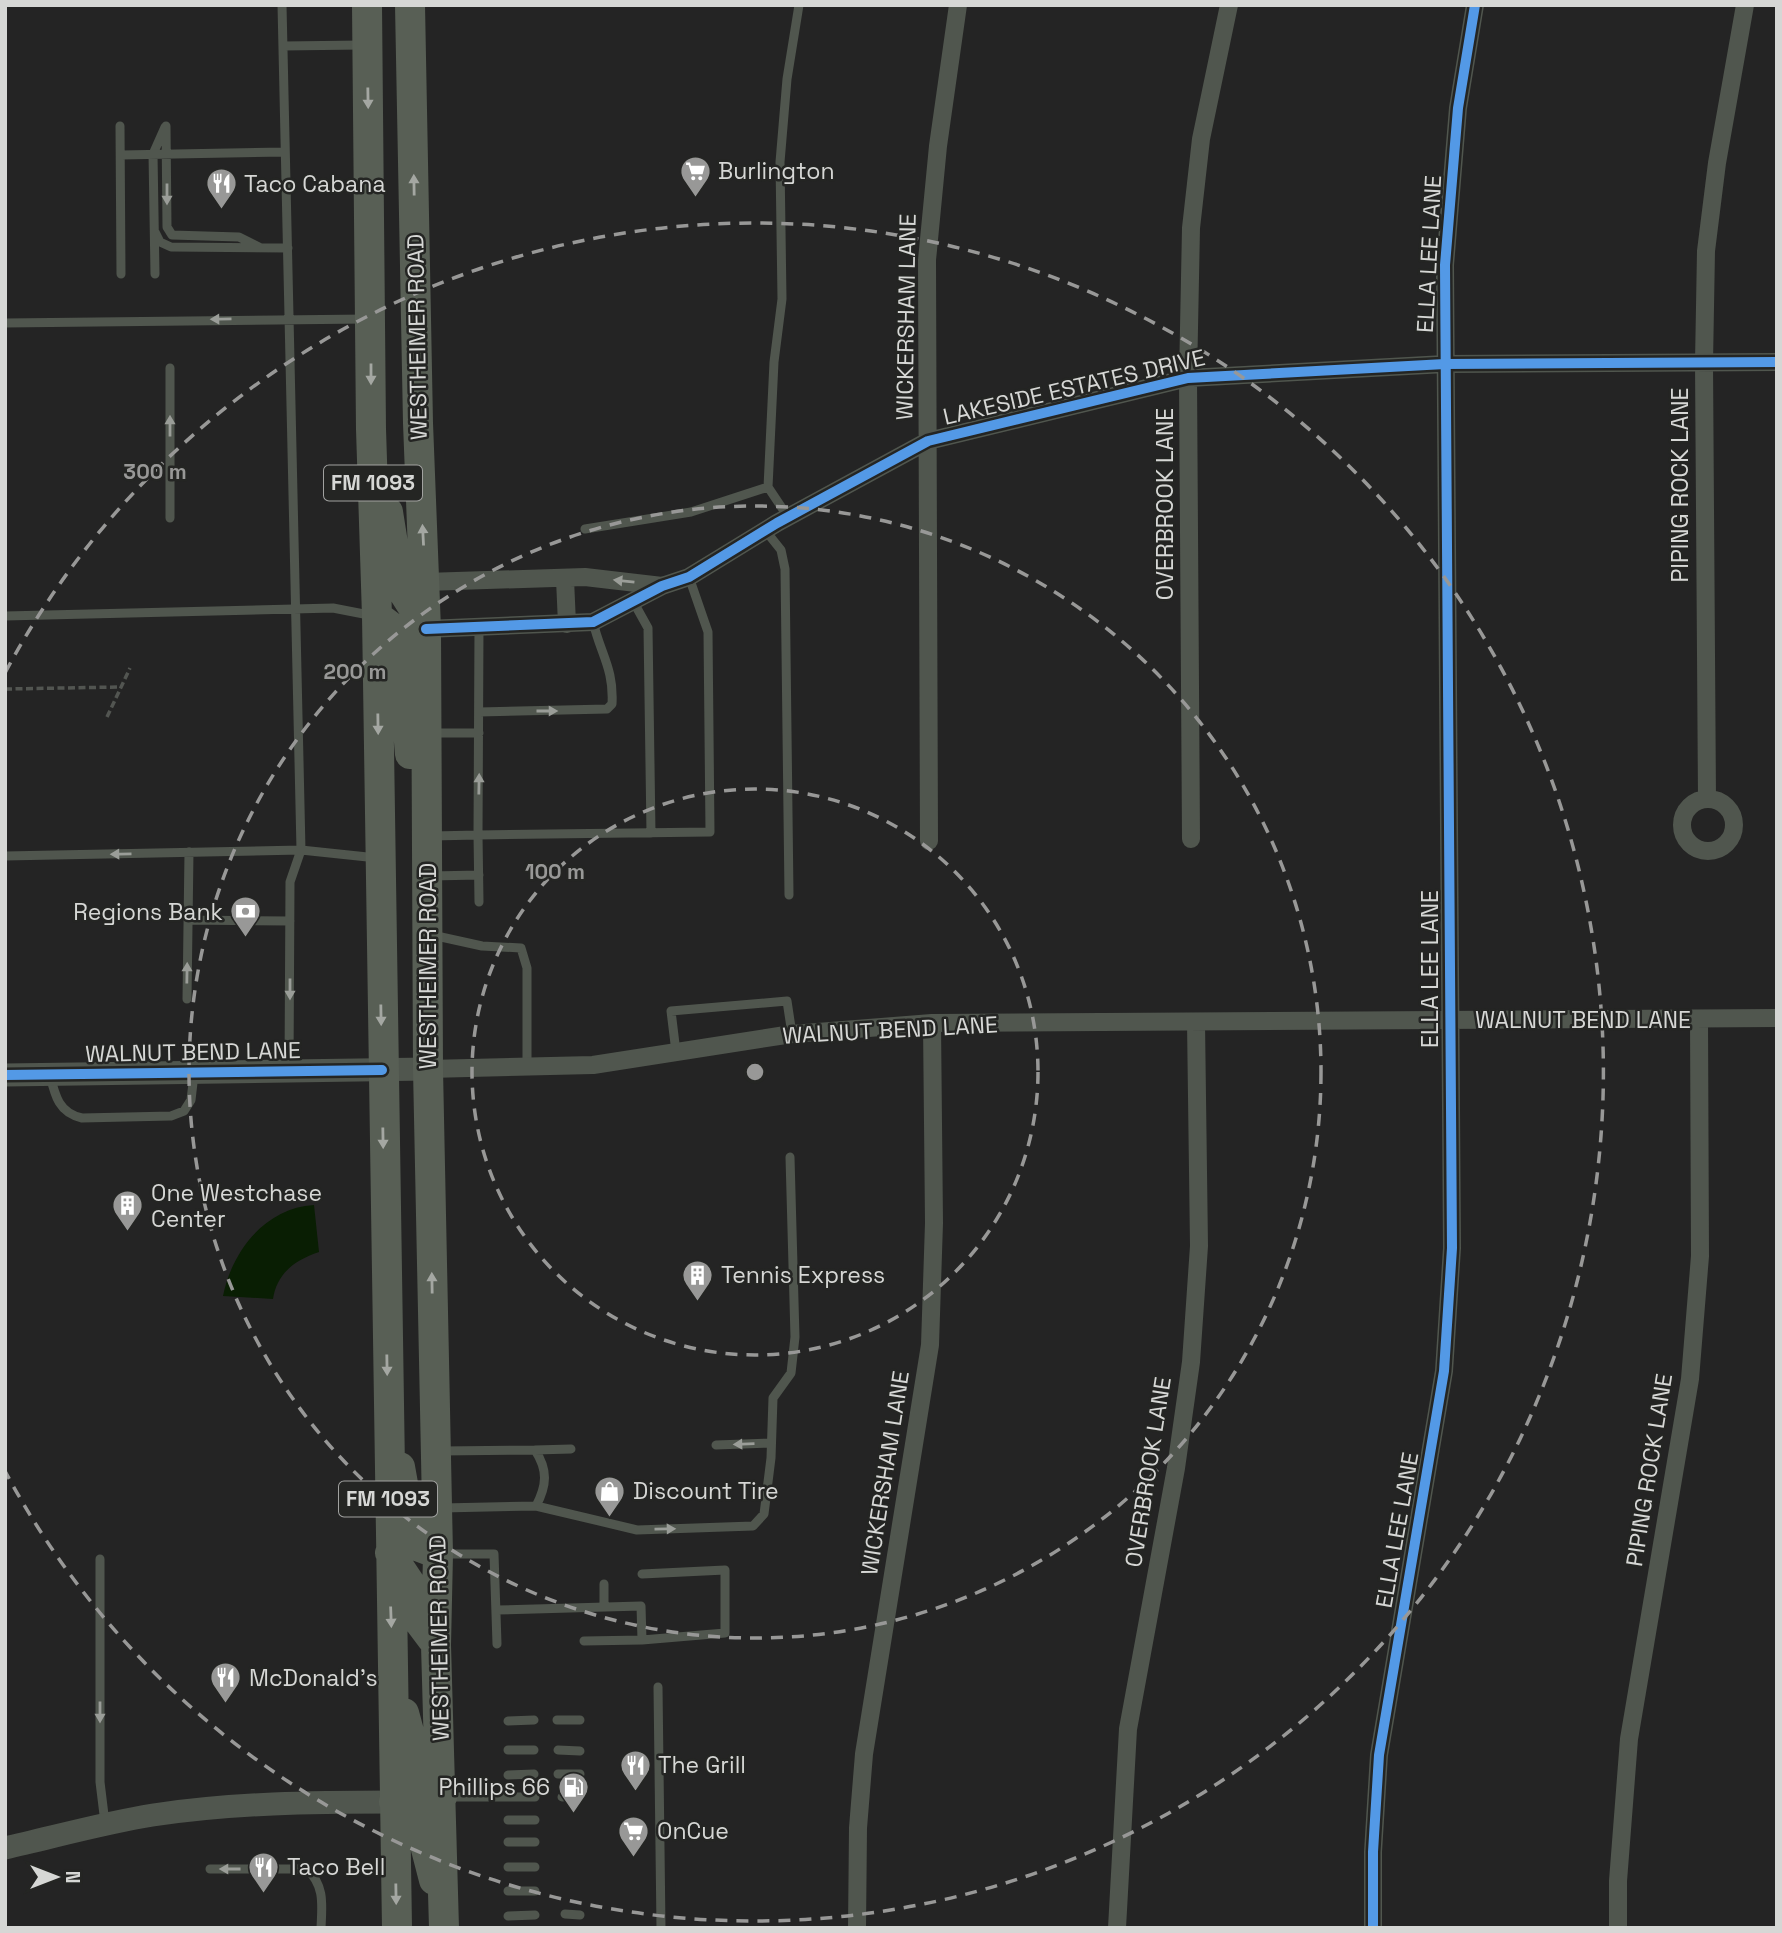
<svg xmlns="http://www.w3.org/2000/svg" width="1782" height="1933" viewBox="0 0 1782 1933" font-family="'Space Grotesk',sans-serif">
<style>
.water{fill:#091e03}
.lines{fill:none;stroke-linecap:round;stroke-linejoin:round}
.path{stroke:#525551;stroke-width:3.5;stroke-dasharray:7 3.5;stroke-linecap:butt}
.service{stroke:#50564e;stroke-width:9}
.minor{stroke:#50564e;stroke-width:18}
.tertiary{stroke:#50564e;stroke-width:23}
.primary{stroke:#585f55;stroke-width:30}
.cycleway-casing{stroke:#242523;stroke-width:15}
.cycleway{stroke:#5399e6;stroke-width:10}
.oneway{fill:#a4a7a2}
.oneway2{fill:#9a9d98}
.ring{fill:none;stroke:#989897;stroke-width:3.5;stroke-dasharray:12 9}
.labels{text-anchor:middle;stroke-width:5;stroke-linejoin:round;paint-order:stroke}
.shield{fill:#242523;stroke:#a1a2a0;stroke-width:2}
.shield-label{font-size:21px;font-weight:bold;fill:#d6d7d5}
.poi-label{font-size:23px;fill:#d6d7d5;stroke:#242523;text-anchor:start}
.street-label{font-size:23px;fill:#d6d7d5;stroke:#242523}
.centre{fill:#989897;stroke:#242523;stroke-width:3.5}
.ring-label{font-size:21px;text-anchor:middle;font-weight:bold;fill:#989897;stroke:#242523;stroke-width:5;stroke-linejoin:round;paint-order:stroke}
</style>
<rect width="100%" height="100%" fill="#242424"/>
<path class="water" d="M314,1205L319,1252C295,1260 277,1273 273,1299L223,1296C232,1251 265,1208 314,1205Z"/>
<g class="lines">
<path class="path" d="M5,689L121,687
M107,717L130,668"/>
<path class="service" d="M282,5L301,850L290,882L289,1069
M283,46L362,45
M120,126L121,274
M166,126L167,227L172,235L239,237L261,248
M121,155L285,152
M155,232L160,242L171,247L288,248
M155,274L153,154L165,127
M5,323L366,319
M170,368V518
M788,517L768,487L774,362L782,299L780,162L787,79L799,5
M585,529L691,512L768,487
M765,530L781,550L785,569L789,895
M633,601L648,628L651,833
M5,616L333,608L374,616
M479,712L607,709L612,704C614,669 601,655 593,622
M431,733H479
M432,836L478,835L479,627
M5,856L301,850L377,858
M431,876L479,875
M479,902L478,835L710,832L708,632L689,577
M188,920L290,921
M432,935L482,946L521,948L527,968V1067
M187,999L189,852
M676,1052L671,1011L787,1001L792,1034
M50,1075C55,1096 59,1113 82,1118L171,1116L184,1111L191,1100L194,1074
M716,1445L771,1443
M535,1450L571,1449
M441,1451L535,1450C548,1470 547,1485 536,1506L442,1508
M536,1506L637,1530L753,1526L764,1514L771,1458L773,1398L791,1373L795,1337L790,1157
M443,1554H494L497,1644
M100,1559V1782L105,1823
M604,1584V1607
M497,1610L641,1606L642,1640L584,1641
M642,1640L725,1633V1570L642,1574
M658,1687L661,1928
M557,1720H580
M508,1721L534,1720
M508,1750H534
M558,1750L580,1751
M558,1774H580
M508,1775L534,1774
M448,1797H535
M562,1797L580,1796
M508,1820H535
M508,1842H535
M508,1867H535
M210,1869H307C325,1886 322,1905 321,1928
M508,1891H535
M565,1914L580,1915
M508,1916L535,1915"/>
<path class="minor" d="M565,579L567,624
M425,582L585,577L662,586
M426,629L593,622L662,586L689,577L777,523L928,441L1188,378L1445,364L1777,362
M1707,799L1704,363L1706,251L1717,163L1745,5
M1682 825a26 26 0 1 1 52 0a26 26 0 1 1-52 0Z
M1191,839L1188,378L1191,228L1201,139L1229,5
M929,841L927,260L938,146L958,5
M428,1069L593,1065L792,1034L932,1023L1777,1018
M857,1928L858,1828L864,1754L930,1345L934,1223L932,1023
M1117,1928L1128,1729L1176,1468L1191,1362L1199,1246L1196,1022
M1373,1928V1852L1379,1755L1444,1371L1452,1248L1445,265L1458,108L1475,5
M1618,1928V1881L1629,1739L1690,1379L1700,1256L1699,1019"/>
<path class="tertiary" d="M5,1075L428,1069
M5,1848C54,1837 103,1823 153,1815C233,1803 313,1802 394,1802"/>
<path class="primary" d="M367,5L371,429L377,616L397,1928
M410,5L418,423L426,629L428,1069L438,1554L436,1645L444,1928
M388,512L400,587L426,628
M377,616L398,632L401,643L410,754
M400,1467L413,1540L417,1546L438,1554
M390,1553L410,1583L415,1595L417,1619L432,1639
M404,1713L415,1754L418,1786L422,1791L442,1797
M394,1802L416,1810L434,1880"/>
<defs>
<path id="cycleway" d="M426,629L593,622L662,586L689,577L777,523L928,441L1188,378L1445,364L1777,362
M5,1075L382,1070
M1373,1928V1852L1379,1755L1444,1371L1452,1248L1445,265L1458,108L1475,5"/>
</defs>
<use href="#cycleway" class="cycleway-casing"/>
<use href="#cycleway" class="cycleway"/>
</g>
<defs><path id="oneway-solid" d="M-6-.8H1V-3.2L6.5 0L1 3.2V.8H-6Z" transform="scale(1.75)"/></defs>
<g class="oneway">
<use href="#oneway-solid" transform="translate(368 98) rotate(89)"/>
<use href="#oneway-solid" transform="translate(414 185) rotate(-91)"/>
<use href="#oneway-solid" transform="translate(371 374) rotate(90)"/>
<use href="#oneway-solid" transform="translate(423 535) rotate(-93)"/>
<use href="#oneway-solid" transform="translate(378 724) rotate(89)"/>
<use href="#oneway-solid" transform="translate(381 1015) rotate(89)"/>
<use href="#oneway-solid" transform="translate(383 1138) rotate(89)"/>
<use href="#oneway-solid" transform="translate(432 1283) rotate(-91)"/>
<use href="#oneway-solid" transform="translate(387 1365) rotate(89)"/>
<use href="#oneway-solid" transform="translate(391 1617) rotate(88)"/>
<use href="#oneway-solid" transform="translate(396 1894) rotate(89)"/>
</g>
<g class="oneway2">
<use href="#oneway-solid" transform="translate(167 194) rotate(90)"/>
<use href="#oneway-solid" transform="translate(221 319) rotate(179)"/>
<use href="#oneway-solid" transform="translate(170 426) rotate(-90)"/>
<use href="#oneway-solid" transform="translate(624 581) rotate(-174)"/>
<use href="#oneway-solid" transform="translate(547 711)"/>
<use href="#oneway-solid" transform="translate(479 784) rotate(-89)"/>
<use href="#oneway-solid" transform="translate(121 854) rotate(179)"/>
<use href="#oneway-solid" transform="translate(187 973) rotate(-89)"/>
<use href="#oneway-solid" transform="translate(290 989) rotate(90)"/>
<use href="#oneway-solid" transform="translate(744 1444) rotate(178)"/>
<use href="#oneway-solid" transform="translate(665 1529) rotate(-1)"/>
<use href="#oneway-solid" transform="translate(100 1712) rotate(90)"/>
<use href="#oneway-solid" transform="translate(230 1869) rotate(180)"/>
</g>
<g class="ring">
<circle cx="755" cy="1072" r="283"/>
<circle cx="755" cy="1072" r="566"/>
<path d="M5 673A849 849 0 1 1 5 1471"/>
</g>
<defs>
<symbol id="supermarket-pin" viewBox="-11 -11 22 30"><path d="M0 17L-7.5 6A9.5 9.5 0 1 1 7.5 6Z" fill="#989897" stroke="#242523"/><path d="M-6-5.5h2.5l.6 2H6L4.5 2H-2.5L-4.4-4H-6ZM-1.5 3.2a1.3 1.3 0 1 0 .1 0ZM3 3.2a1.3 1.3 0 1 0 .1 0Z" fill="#fff"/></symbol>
<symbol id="restaurant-pin" viewBox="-11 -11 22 30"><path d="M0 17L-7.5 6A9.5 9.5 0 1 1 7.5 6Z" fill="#989897" stroke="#242523"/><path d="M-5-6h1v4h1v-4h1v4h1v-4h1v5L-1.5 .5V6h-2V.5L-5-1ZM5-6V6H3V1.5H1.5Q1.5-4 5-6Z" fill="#fff"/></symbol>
<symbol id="bank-pin" viewBox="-11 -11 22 30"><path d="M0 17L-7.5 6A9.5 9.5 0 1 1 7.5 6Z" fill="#989897" stroke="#242523"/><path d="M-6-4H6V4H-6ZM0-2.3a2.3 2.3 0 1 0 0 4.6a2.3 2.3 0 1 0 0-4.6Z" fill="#fff"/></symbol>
<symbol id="building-pin" viewBox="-11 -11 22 30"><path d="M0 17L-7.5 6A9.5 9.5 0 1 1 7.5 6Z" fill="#989897" stroke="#242523"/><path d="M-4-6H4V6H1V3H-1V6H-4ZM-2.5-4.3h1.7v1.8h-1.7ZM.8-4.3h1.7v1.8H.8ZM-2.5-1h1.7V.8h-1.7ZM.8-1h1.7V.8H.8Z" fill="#fff"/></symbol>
<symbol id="shop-pin" viewBox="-11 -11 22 30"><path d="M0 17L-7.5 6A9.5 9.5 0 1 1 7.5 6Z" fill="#989897" stroke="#242523"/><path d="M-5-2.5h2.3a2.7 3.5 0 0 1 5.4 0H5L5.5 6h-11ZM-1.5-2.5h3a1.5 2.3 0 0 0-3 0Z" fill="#fff"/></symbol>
<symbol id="fuel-pin" viewBox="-11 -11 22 30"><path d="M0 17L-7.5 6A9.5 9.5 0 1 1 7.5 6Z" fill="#989897" stroke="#242523"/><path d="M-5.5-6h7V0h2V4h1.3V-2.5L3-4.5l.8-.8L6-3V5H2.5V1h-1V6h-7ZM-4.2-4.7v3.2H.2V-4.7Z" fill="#fff"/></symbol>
</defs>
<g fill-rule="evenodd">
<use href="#supermarket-pin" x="678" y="154" width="35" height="47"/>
<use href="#restaurant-pin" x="204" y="166" width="35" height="47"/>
<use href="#bank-pin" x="228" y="894" width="35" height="47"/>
<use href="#building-pin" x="110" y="1188" width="35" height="47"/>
<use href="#building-pin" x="680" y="1258" width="35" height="47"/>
<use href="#shop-pin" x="592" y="1474" width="35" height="47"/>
<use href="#restaurant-pin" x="208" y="1660" width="35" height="47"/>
<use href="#restaurant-pin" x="618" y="1748" width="35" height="47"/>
<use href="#fuel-pin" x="556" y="1770" width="35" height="47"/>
<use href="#supermarket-pin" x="616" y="1814" width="35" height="47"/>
<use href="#restaurant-pin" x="246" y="1850" width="35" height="47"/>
</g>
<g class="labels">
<g class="shield">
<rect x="324" y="465.5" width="98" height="35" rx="5"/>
<rect x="339" y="1481.5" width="98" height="35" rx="5"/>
</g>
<g class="shield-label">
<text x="373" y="490">FM 1093</text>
<text x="388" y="1506">FM 1093</text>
</g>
<g class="poi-label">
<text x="718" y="179">Burlington</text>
<text x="244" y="192">Taco Cabana</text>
<text x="223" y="920" text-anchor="end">Regions Bank</text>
<text x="151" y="1201">One Westchase<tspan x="151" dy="26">Center</tspan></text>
<text x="721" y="1283">Tennis Express</text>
<text x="633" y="1499">Discount Tire</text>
<text x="249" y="1686">McDonald's</text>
<text x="658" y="1773">The Grill</text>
<text x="550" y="1795" text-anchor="end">Phillips 66</text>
<text x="657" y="1839">OnCue</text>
<text x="287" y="1875">Taco Bell</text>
</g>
<g class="street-label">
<text transform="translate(1429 254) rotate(-87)" y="8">ELLA LEE LANE</text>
<text transform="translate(906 317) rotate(-89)" y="8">WICKERSHAM LANE</text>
<text transform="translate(417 337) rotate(-91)" y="8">WESTHEIMER ROAD</text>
<text transform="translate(1074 387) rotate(-13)" y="8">LAKESIDE ESTATES DRIVE</text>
<text transform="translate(1680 485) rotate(-90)" y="8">PIPING ROCK LANE</text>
<text transform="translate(1165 504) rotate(-90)" y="8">OVERBROOK LANE</text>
<text transform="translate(428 966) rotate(-90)" y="8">WESTHEIMER ROAD</text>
<text transform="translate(1430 969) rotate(-90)" y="8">ELLA LEE LANE</text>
<text x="1583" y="1028">WALNUT BEND LANE</text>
<text transform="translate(890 1030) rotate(-3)" y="8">WALNUT BEND LANE</text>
<text transform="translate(193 1052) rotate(-1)" y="8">WALNUT BEND LANE</text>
<text transform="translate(1649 1470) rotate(-81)" y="8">PIPING ROCK LANE</text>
<text transform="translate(1148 1472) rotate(-81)" y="8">OVERBROOK LANE</text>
<text transform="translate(885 1473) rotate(-81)" y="8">WICKERSHAM LANE</text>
<text transform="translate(1397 1530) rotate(-80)" y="8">ELLA LEE LANE</text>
<text transform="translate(439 1638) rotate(-91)" y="8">WESTHEIMER ROAD</text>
</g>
</g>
<circle cx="755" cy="1072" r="10" class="centre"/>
<g class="ring-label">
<text x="155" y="479">300 m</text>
<text x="355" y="679">200 m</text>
<text x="555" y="879">100 m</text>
</g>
<rect width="1782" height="1933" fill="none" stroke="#d6d7d5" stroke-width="14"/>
<g transform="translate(56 1877) rotate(90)" stroke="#242523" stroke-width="5" paint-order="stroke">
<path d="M0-5L12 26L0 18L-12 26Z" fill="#d6d7d5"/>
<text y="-10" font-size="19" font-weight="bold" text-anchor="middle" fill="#d6d7d5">N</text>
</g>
</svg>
